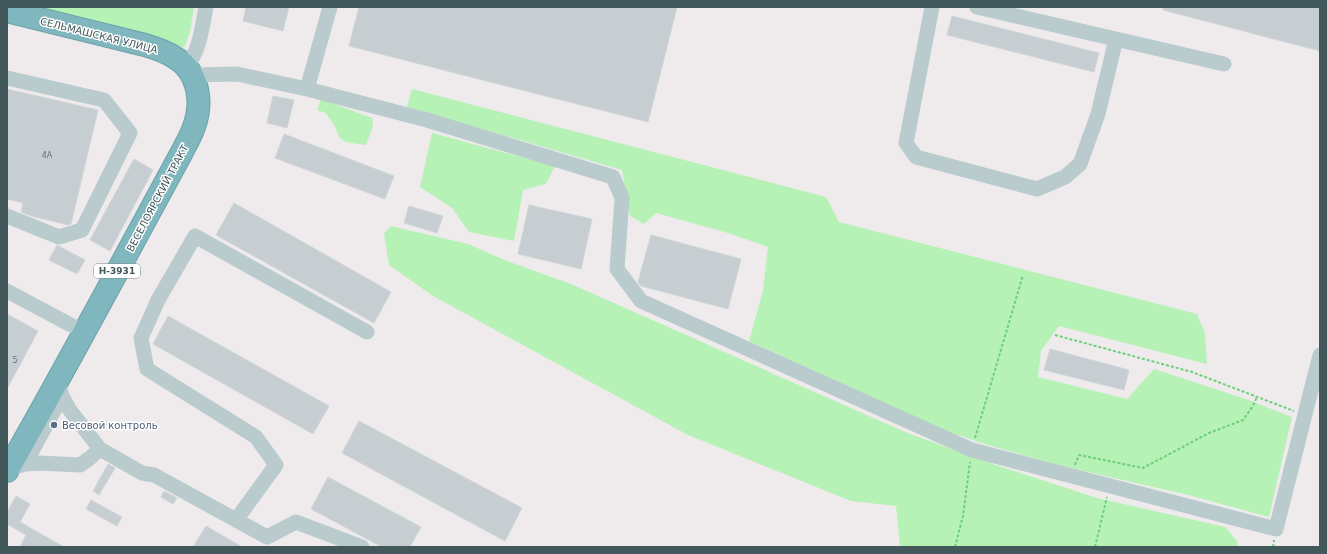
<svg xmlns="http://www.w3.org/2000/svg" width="1327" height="554" viewBox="0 0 1327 554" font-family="'DejaVu Sans',sans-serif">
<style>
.green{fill:#b6f1b6}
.building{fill:#c7ced1;stroke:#cfd5d8}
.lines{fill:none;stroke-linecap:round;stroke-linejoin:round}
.highway-casing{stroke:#6ba2aa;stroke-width:24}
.path{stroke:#6cd078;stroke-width:2;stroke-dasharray:3 2;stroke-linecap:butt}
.minor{stroke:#b9cbcd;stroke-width:15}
.highway{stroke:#80b7be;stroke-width:22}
.service-dot{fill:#5c6f8a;stroke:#fff;stroke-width:1.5}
.labels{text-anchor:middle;stroke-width:3;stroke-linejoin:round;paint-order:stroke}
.number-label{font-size:8px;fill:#647678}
.shield{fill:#fff;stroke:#7b8a8c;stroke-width:1}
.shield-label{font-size:9px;font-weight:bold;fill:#43585a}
.street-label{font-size:10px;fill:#43585a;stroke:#fff}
.service-label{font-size:10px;fill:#4e5e75;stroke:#fff;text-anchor:start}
</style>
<rect width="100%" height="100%" fill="#efebed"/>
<path class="green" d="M30,7H194L190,32L184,48L172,43Z
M412,89L826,197L839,222L1197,314L1205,333L1207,364L1059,326L1041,351L1038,377L1127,399L1154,369L1246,399L1292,417L1269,517L1188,495L1058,465L988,445L937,428L749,341L763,291L768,247L728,233L656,213L644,224L630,216L622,170L407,107Z
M321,99L372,118L373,126L366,145L345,142L339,137L335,127L326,113L317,110Z
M432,133L555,166L546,184L523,190L514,241L469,232L452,208L420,187Z
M391,226L468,244L507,261L571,284L905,432L993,464L1097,498L1225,527L1237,541L1238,547H900L896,506L851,501L688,435L433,296L389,265L384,233Z"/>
<path class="building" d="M246,7H289L283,31L243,21Z
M359,7H677L648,122L349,46Z
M1163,7H1320V51L1163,10Z
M952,16L1099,53L1094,72L947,35Z
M7,89L98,110L71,224L68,225L31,216L21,212L23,203L7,199Z
M273,96L294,100L287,128L267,123Z
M284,134L394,176L385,199L275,158Z
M134,159L153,170L110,251L90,240Z
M234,203L391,292L374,323L216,235Z
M529,205L592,219L581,269L518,254Z
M409,206L443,216L437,233L404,223Z
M651,235L741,259L728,309L641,286L638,282Z
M57,245L85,260L77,274L49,260Z
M7,314L38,331L7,389Z
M168,316L329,406L313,434L153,344Z
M1050,349L1129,370L1124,390L1044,370Z
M359,421L522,508L505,541L342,453Z
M108,464L115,468L99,495L93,491Z
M328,477L421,527L410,547H382L311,509Z
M164,491L177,498L173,504L161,497Z
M16,496L30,504L20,522L64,547H20L26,535L7,524V512Z
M91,500L122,517L117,526L86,509Z
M206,526L242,547H193Z"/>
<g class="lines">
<defs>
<path id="highway" d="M7,11L145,45C155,48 165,51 174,57C199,71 203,102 194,127C191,136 186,144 182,152C124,259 67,366 7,471"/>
</defs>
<use href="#highway" class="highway-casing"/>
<path class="path" d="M1055,335L1192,372L1294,411
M975,438L1023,275
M1075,465L1079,455L1143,468L1209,433L1243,420L1253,406L1257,397
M955,547L963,516L970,462
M1095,547L1107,497
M1273,547L1274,540"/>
<path class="minor" d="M932,7L906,143L916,157L1037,189L1065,177L1080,164L1098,114L1116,39
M977,7L1224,64
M186,67C200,51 202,27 206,7
M192,75L237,74L307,89L427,120L613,177L622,198L617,269L641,301L972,450L1276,529L1320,355
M7,78L104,100L130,133L82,230L59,237L7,216
M307,89L330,7
M7,291L84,332
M58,381L62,396L69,409L100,449L142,473L154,475L267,537
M25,464L62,396
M8,469L25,464L39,463L80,465L90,458L100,449
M236,520L276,465L256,437L147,369L141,338L158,300L195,236L367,332
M267,537L296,522L362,547"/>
<use href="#highway" class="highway"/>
</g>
<circle class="service-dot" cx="54" cy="425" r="4"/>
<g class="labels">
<g class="number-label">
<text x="47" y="158">4А</text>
<text x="15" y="363">5</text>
</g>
<rect class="shield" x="94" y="264" width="46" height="14" rx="3"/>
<g class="shield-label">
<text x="117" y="274">Н-3931</text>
</g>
<g class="street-label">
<text transform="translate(99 35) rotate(14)" y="4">СЕЛЬМАШСКАЯ УЛИЦА</text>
<text transform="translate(157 198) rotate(-62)" y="4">ВЕСЕЛОЯРСКИЙ ТРАКТ</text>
</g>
<g class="service-label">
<text x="62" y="429">Весовой контроль</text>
</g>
</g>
<rect width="1327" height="554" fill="none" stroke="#43585a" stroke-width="16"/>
</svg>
